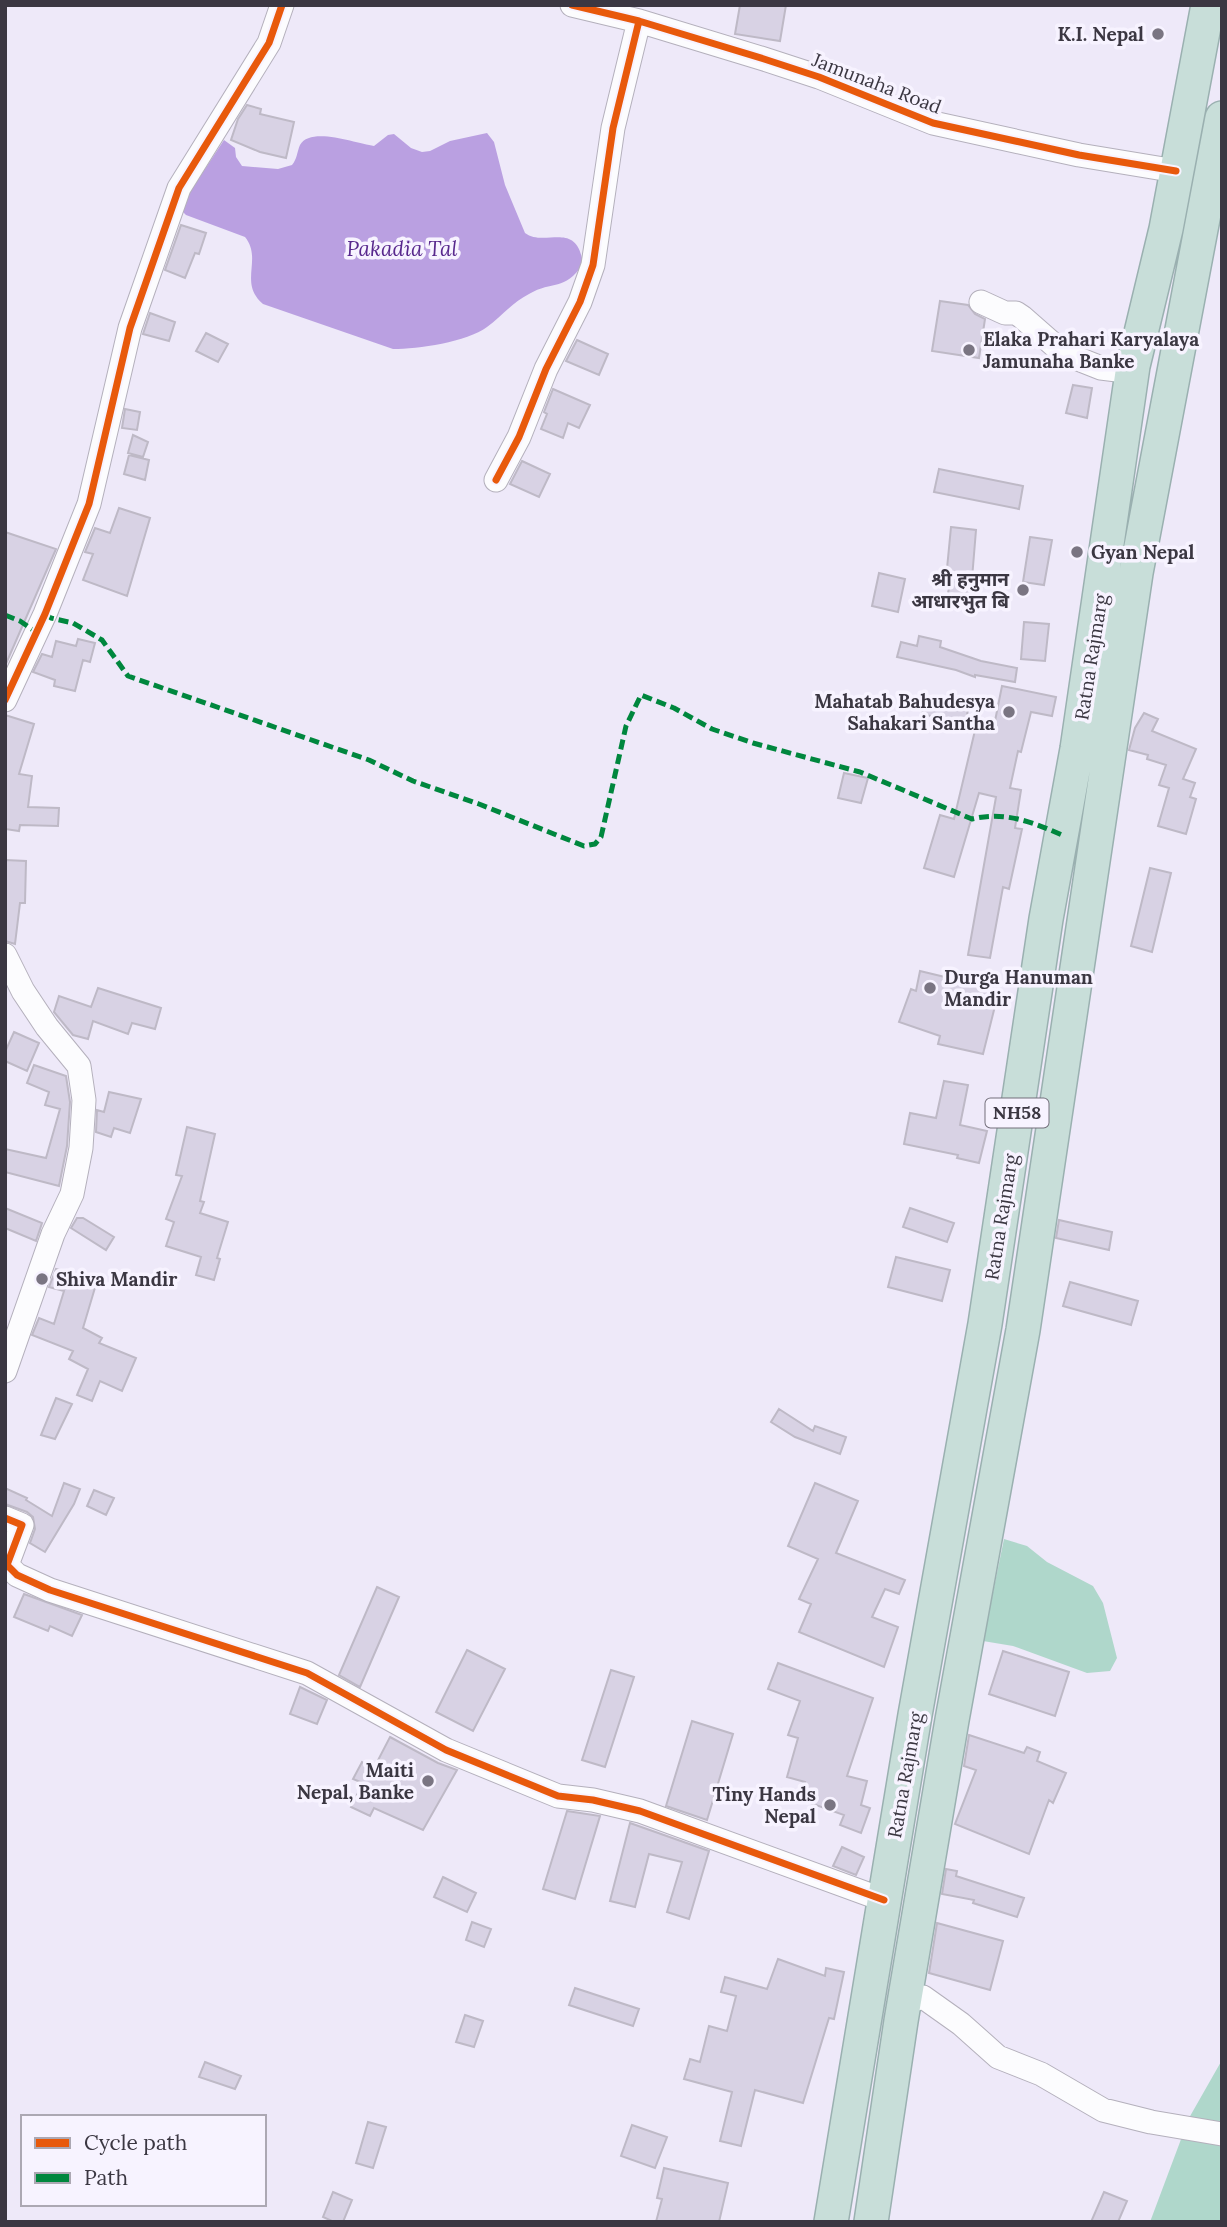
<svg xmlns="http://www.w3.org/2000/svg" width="1227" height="2227" viewBox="0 0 1227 2227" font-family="Lora,'Noto Sans Devanagari',serif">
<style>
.green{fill:#afd7cb}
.water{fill:#baa0e1}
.building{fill:#d8d2e4;stroke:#beb9c6;stroke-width:2}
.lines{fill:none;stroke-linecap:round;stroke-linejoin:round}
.minor-casing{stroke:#b4b0bc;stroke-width:25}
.highway-casing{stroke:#9ab0b0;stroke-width:36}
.minor{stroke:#fcfcfe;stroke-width:23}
.highway{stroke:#c8ded9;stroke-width:33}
.quiet{stroke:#00873e;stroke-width:5;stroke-dasharray:10 5;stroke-linecap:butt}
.cycleway-casing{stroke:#f7f3ff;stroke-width:11}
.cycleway{stroke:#e8590c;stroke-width:7}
.poi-dot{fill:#7a7582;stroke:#f7f3ff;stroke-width:2.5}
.labels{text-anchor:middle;stroke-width:7;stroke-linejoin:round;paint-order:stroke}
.shield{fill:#f7f3ff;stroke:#736f7b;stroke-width:2}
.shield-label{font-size:18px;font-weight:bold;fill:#3b3742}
.poi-label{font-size:19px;font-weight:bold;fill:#3b3742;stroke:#f7f3ff;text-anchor:end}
.street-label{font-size:19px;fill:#3b3742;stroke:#f7f3ff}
.water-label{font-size:21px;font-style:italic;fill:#58288d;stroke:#f7f3ff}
</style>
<rect width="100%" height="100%" fill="#eee9f9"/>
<path class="green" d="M1004,1539L1027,1546L1047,1562L1093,1586L1103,1603L1117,1658L1110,1671L1087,1673L1013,1646L983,1641Z
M1222,2060V2222H1150L1189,2118Z"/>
<path class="water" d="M487,133L494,142L505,185L525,233C545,248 577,219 583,264C564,292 553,280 529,294C513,302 501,317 487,327C467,342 418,349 393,349L263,304C238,283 263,259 245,237L186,215L182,211V204L224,140L235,148L236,157L242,166L278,169L292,165C297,159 297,152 300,145C311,126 357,144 374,146L388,135L394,134L411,148L422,152L430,151L450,141Z"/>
<path class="building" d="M740,5H786L780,41L735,34Z
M247,105L261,109L260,114L294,122L286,158L260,152L231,140L238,119Z
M181,225L206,233L199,254L195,253L185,278L165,270Z
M940,301L968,305L975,314L985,319L979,358L932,351Z
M150,313L175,322L169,341L143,334Z
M206,333L228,344L218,362L196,351Z
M577,340L608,354L599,375L566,361Z
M1073,385L1092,388L1087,418L1066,413Z
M553,389L590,405L579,428L568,423L563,438L541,429L547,414L544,412Z
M125,409L140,412L137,430L122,428Z
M133,435L148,442L143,457L128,453Z
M129,455L149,460L145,480L124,474Z
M522,461L550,474L539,497L510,484Z
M939,469L1023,486L1019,509L934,492Z
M119,508L150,518L127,596L83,580L93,554L85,552L95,528L110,533Z
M951,527L976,530L970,603L947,597L951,580L946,579Z
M5,532L56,549L5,666Z
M1030,537L1052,540L1044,585L1023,582Z
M879,573L905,579L898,612L872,606Z
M1024,622L1049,624L1045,661L1021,659Z
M919,636L941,641L940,647L981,661L1017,668L1015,682L975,675V677L956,670L897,657L901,642L917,646Z
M78,639L95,643L90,662L83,660L75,691L54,686L55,680L33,672L42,654L52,657L56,641L76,646Z
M1002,686L1056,697L1052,716L1031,712L1021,752L1018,751L1010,788L1021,790L1015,828L1022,829L1009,889L1003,887L990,958L968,955L996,797L979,793L954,877L924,868L940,815L954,819L977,722L994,726Z
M925,700L968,710L965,724L922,714Z
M1144,713L1158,719L1152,731L1196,749L1183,779L1195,783L1190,797L1196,799L1186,834L1158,826L1169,788L1159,785L1166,765L1147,759L1148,755L1129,750L1135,728Z
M5,715L34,724L19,774L32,776L28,807L59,808L58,826L20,825L19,831L5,829Z
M844,773L868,778L861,803L838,798Z
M5,860L26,861L25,903H20L15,944L5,941Z
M1150,868L1171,873L1152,952L1131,946Z
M920,971L999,990L983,1054L938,1044L940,1036L899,1022L911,989L916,991Z
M98,988L161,1008L155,1029L132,1023L128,1034L93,1021L88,1039L73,1035L54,1012L59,996L91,1007Z
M14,1032L39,1043L27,1071L5,1061V1052Z
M34,1065L66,1076L70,1102L67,1146L59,1186L5,1172V1149L46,1158L60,1109L45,1105L49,1092L27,1083Z
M944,1081L968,1085L960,1125L987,1131L979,1163L957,1158L958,1155L904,1144L910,1113L936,1118Z
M109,1092L141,1099L130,1133L114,1128L111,1137L96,1132L97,1110L104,1112Z
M187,1127L215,1134L200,1201L204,1202L200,1213L228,1222L217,1258L220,1259L214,1280L196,1275L201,1257L166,1246L174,1222L166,1219L182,1176L176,1175Z
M5,1208L42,1223L36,1241L5,1228Z
M910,1208L954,1223L947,1242L903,1227Z
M77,1218H83L114,1237L106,1250L71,1228Z
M1059,1220L1112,1232L1109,1250L1056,1238Z
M896,1257L950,1270L942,1301L888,1287Z
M56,1269L97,1281L83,1328L102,1338L99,1343L136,1358L122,1391L100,1381L92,1401L77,1395L88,1369L69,1359L73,1351L32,1335L39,1318L54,1324L64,1291L49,1287Z
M1070,1282L1138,1301L1131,1325L1063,1306Z
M56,1398L72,1404L55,1439L41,1435Z
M779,1409L813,1431L815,1426L846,1437L840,1454L795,1437L771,1422Z
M64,1483L80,1489L74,1504L45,1552L30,1543L35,1529L33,1517L27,1512L5,1504V1488L27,1498L26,1500L52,1516Z
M815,1483L858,1501L836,1553L905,1580L899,1594L885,1589L872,1617L898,1627L884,1667L799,1632L811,1604L799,1599L818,1559L788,1546Z
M94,1490L114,1498L106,1515L87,1506Z
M377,1587L399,1597L360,1687L339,1675Z
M24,1594L82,1615L72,1636L50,1626L48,1631L14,1617Z
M467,1650L505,1669L473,1731L436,1712Z
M1003,1651L1069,1672L1055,1716L989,1694Z
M778,1663L873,1698L847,1776L867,1781L861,1805L870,1808L861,1833L840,1825L844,1815L799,1799L805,1782L787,1777L798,1738L788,1735L800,1701L768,1689Z
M611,1670L634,1677L605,1767L582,1760Z
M300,1687L327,1700L317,1724L290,1714Z
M692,1721L733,1734L707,1820L666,1806Z
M969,1735L1024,1753L1027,1747L1040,1752L1037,1761L1066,1773L1053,1803L1049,1800L1029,1854L955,1824L976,1770L964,1766Z
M390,1737L438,1763L457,1770L423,1830L374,1808L370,1816L351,1807L363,1783L353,1779L362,1762L374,1768Z
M567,1811L600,1816L575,1899L543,1889Z
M630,1823L709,1851L689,1919L667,1912L682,1862L649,1854L635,1907L610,1901Z
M842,1847L864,1857L856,1875L833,1866Z
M946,1869L957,1871L956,1876L1024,1898L1017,1917L973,1903L974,1900L942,1894Z
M443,1877L476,1893L467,1912L434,1897Z
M472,1922L491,1929L484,1947L466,1940Z
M937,1923L1003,1941L990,1990L929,1973Z
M778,1959L825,1976L826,1968L844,1972L834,2019L829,2018L803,2103L755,2090L741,2146L720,2141L732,2092L684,2079L690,2059L700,2062L709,2026L727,2031L736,1996L721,1992L725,1977L767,1989Z
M575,1988L639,2009L633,2026L569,2005Z
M465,2015L483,2021L474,2047L456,2042Z
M205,2062L241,2076L235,2089L199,2077Z
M368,2122L386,2127L373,2168L356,2163Z
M632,2125L667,2137L655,2168L621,2156Z
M664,2168L728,2183L719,2222H656L662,2199L657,2198Z
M333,2192L352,2200L343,2222H334L323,2217Z
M1104,2192L1127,2201L1118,2222H1091Z"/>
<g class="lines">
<defs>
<path id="minor" d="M572,5L639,21L764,59L819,77L933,123L1079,155L1176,171
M981,302L1005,313H1016L1022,317L1063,353L1101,368L1117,370L1133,366
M496,480L519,437L546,369L580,302L593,265L613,128L639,21
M5,700L45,614L89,504L130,328L179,188L269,43L282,5
M5,955L23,991L47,1027L79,1066L84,1100L81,1148L72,1194L53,1234L5,1371
M5,1518L22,1525L7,1565L17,1575L50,1590L307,1673L446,1750L558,1796L593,1800L640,1811L884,1900
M904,2003L923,1997L961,2024L998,2057L1041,2074L1103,2110L1151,2122L1222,2134"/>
<path id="highway" d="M831,2222L915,1715L985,1324L1046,919L1077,749L1133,366L1166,229L1208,5
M871,2222L901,2021L952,1720L1023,1330L1136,573L1222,118"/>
</defs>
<use href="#minor" class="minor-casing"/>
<use href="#highway" class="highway-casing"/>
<use href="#minor" class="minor"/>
<use href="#highway" class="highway"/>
<path class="quiet" d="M45,614L51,618L73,623L102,640L128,676L369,760L413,781L479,804L584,846L595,844L601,837L626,726L641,695L674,708L712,729L753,743L860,772L972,819C1005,811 1032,822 1062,835
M5,615L20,621L36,632"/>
<defs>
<path id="cycleway" d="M572,5L639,21L764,59L819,77L933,123L1079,155L1176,171
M496,480L519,437L546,369L580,302L593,265L613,128L639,21
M5,700L45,614L89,504L130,328L179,188L269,43L282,5
M5,1518L22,1525L7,1565L17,1575L50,1590L307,1673L446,1750L558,1796L593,1800L640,1811L884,1900"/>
</defs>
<use href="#cycleway" class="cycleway-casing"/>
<use href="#cycleway" class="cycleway"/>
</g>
<g class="poi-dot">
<circle cx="1158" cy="34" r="7"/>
<circle cx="969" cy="350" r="7"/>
<circle cx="1077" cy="552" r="7"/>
<circle cx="1023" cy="590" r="7"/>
<circle cx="1009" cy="712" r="7"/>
<circle cx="930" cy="988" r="7"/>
<circle cx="42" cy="1279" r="7"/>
<circle cx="428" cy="1781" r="7"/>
<circle cx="830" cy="1805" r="7"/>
</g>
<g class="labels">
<rect class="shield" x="985.5" y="1098.5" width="63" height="29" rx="5"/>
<g class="shield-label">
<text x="1017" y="1119">NH58</text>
</g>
<g class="poi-label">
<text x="1144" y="41">K.I. Nepal</text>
<text x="983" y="346" text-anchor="start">Elaka Prahari Karyalaya<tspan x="983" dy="22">Jamunaha Banke</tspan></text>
<text x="1091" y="559" text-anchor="start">Gyan Nepal</text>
<text x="1009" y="586">श्री हनुमान<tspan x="1009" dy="22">आधारभुत बि</tspan></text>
<text x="995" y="708">Mahatab Bahudesya<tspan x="995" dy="22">Sahakari Santha</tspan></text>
<text x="944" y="984" text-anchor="start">Durga Hanuman<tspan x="944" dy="22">Mandir</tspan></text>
<text x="56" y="1286" text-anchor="start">Shiva Mandir</text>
<text x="414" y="1777">Maiti<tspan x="414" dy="22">Nepal, Banke</tspan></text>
<text x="816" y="1801">Tiny Hands<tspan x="816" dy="22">Nepal</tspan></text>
</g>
<g class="street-label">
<text transform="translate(877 83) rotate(21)" y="7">Jamunaha Road</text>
<text transform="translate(1091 657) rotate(-81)" y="7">Ratna Rajmarg</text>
<text transform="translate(1001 1217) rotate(-81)" y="7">Ratna Rajmarg</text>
<text transform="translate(905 1775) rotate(-80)" y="7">Ratna Rajmarg</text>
</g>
<g class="water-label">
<text x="402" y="256">Pakadia Tal</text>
</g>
</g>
<rect width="1227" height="2227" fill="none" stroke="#3b3742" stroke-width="14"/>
<rect x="21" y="2115" width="245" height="91" fill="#f7f3ff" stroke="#aca8b3" stroke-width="2"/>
<rect x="35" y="2138" width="35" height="10" fill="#e8590c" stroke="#aca8b3" stroke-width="2"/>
<text x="84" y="2150" font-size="21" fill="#3b3742">Cycle path</text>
<rect x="35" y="2173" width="35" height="10" fill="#00873e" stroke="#aca8b3" stroke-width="2"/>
<text x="84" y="2185" font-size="21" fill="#3b3742">Path</text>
</svg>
